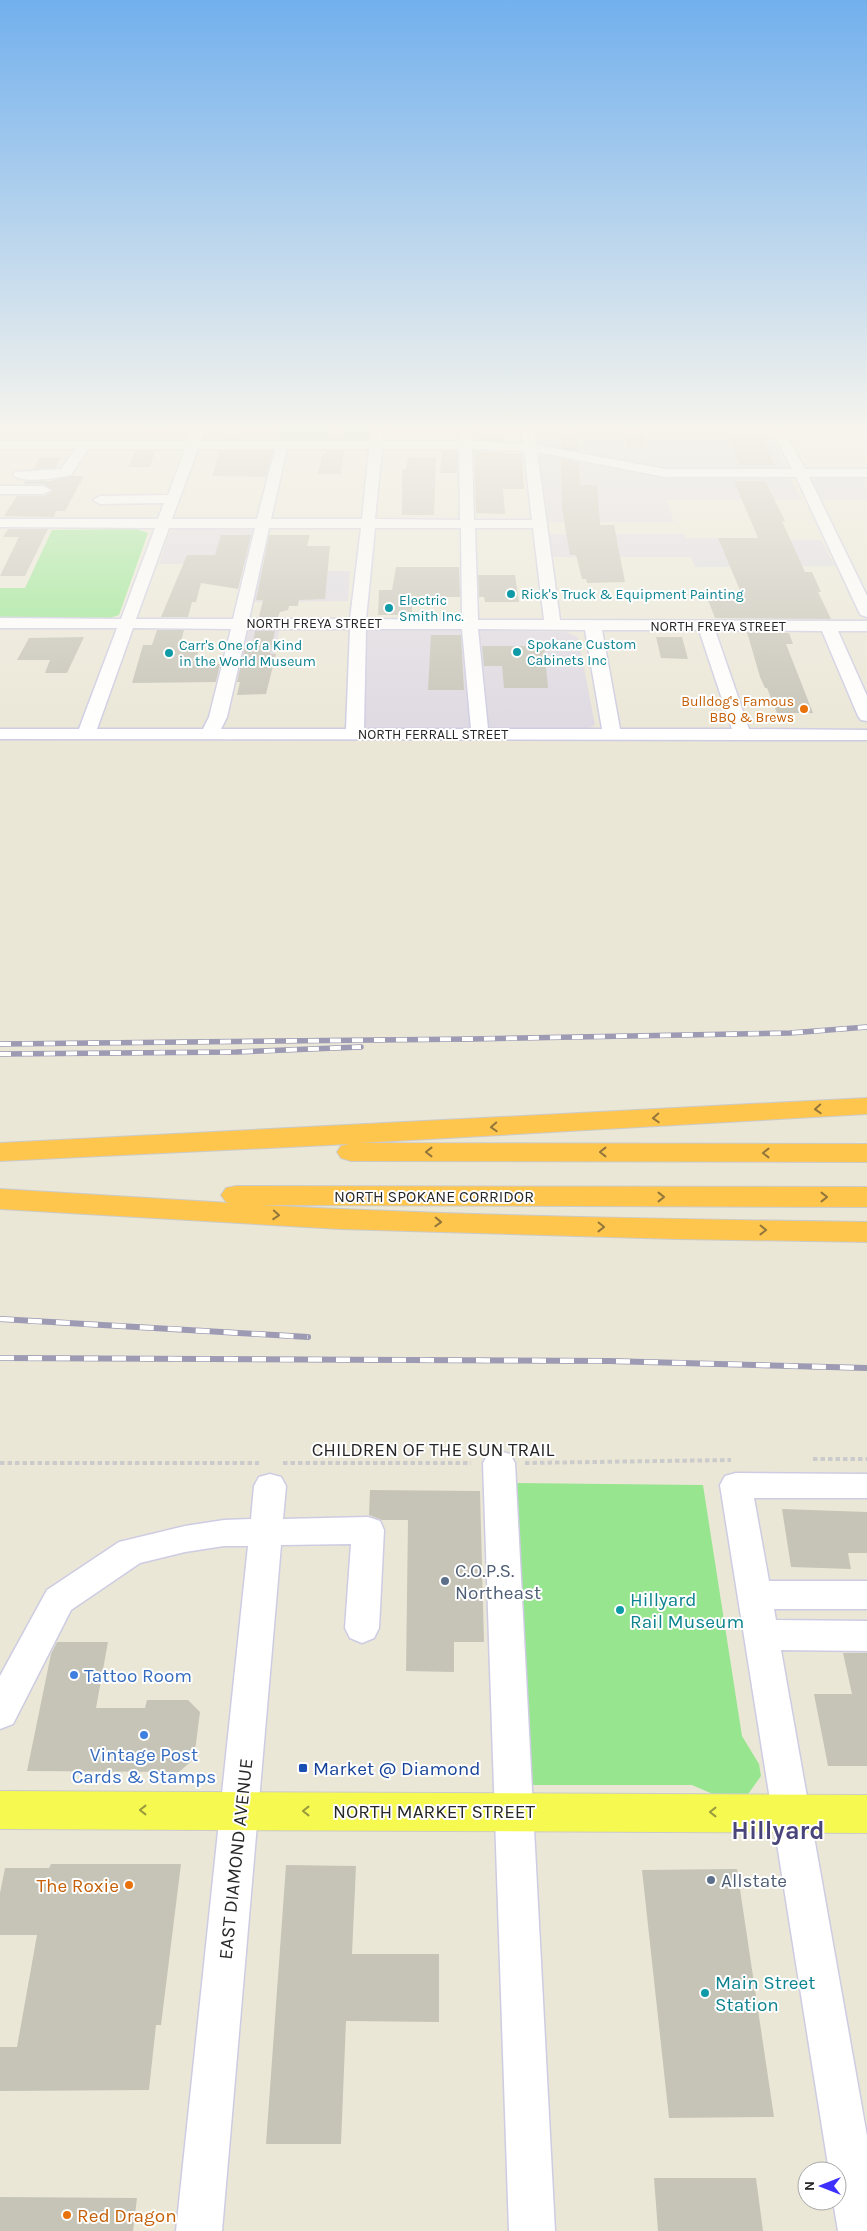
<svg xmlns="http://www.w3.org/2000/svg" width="867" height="2231" viewBox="0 0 867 2231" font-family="Karla,sans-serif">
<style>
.industrial{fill:#ded9e2}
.green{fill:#97e68f}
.building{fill:#c6c4b7}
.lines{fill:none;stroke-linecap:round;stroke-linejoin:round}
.minor-casing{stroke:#cecce2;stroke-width:3}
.major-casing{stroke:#cbcbcb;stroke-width:2}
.highway-casing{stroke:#cbcbcb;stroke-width:2}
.path{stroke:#cbcbcb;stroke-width:4;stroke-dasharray:4.5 3;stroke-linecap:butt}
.minor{fill:#fff;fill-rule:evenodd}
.major{fill:#f6f94f;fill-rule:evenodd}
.highway{fill:#ffc64e;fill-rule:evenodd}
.rail-far1-casing{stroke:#9d9ab3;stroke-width:5.5}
.rail-casing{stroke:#9d9ab3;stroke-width:6}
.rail-far1{stroke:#fff;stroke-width:4;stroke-dasharray:11;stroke-linecap:butt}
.rail{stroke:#fff;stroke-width:4.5;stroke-dasharray:14;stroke-linecap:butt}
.oneway{stroke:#93763a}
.oneway2{stroke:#999a3d}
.culture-dot{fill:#0f9aa8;stroke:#fff;stroke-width:2}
.food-dot{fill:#e8710a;stroke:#fff;stroke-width:2}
.service-dot{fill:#5c6f8a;stroke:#fff;stroke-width:2}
.shop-dot{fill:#3f7fe0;stroke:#fff;stroke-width:2}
.transit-dot{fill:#1a4fb4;stroke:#fff;stroke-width:2}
.labels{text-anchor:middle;stroke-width:4;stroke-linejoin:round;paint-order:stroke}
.far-culture-label{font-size:14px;fill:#0d838f;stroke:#fff;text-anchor:start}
.far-street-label{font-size:14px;fill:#272727;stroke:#fff}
.far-food-label{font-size:14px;fill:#c56008;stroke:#fff;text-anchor:end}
.street-label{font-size:16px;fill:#272727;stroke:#fff}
.near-street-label{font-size:19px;fill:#272727;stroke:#fff}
.near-service-label{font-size:19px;fill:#4e5e75;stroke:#fff;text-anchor:start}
.near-culture-label{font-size:19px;fill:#0d838f;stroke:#fff;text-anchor:start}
.near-shop-label{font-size:19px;fill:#366cbe;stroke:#fff;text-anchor:start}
.near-transit-label{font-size:19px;fill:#164399;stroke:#fff;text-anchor:start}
.near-food-label{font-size:19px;fill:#c56008;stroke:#fff;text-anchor:end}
.near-district-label{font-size:25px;font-weight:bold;fill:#49457a;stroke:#fff}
</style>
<rect width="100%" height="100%" fill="#ebe7d7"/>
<path class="industrial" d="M0,426H190L185,439L180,441L0,442Z
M208,426H283L279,442L206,441L204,438Z
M533,426H766L785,465L784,469L778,470L655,468L536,444Z
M782,426H867V432H785Z
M542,454L647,474L690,477L787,478L792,481L802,500H667L674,522H547L537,455Z
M821,477H867V500H819L811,481Z
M182,528L258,530L249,564H159L170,532Z
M549,534H685L686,538L821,540L835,566L695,567L691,557H551Z
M258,571H350L348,601L252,602Z
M280,626L270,676H224L237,627Z
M379,628L566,632L578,637L595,725L579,733L372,730L362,724L367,630Z"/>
<path class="green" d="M283,426H370L369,438L358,442H279Z
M136,529L148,533L119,615L104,620H0V588H25L52,530Z
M514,1483L703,1485L742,1736L759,1764L761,1776L746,1797L715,1795L692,1785H529Z"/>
<path class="building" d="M147,426H163L159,439H141Z
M330,426H347L345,439H328Z
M473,426H504L506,441L474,439Z
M622,426H641L646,447H627Z
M237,430H278V434L277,439H223L225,434H235Z
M578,431V451L561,448V432Z
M728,438H762L775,465H739Z
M136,451H155L150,467H128Z
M220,451H273L266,477L212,476Z
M326,451H344L341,474H318L322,454H326Z
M442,451H457V473H440Z
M474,451L522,454L524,489H503L505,514L476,513Z
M40,457H61L55,468L33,469Z
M408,457L436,458L434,515H402V469H406Z
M561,459L579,462L580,485H597L600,525H614L625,582L587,583L586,579H582L576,555H570L562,509Z
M72,476H84L65,511H56L54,517L4,516L17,496H44L53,491L44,484H24L25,481H50Z
M734,481H765L785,521H782L805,572H812L821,592H818L831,619L715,618L706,595H742L718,538H758Z
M8,529H48L25,576H0L19,537H3Z
M221,535H251L238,589L201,583L196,602H192L188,617H161L187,555H215Z
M269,535H310L307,546H330L325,599L299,600L298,606H289L288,610L280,612L278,617H259L263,600H256Z
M396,567H459L460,597H412V615H378L379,590H392Z
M478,575H515L519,602H485L484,597H479Z
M157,630H184L180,645H200L195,664H220L216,682L132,683L143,645H152Z
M255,631H275L270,654H276L266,694L237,695L240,682H237L245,647H252Z
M747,632L789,633L793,644H786L813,713H777L767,688H765L760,677Z
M431,635H461L464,690H428Z
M84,637L67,673H45L50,660H17L29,638Z
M656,637H682L688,659L661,658Z
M482,646H544L548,688H504L502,666H484Z
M370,1490L480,1491L484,1642H454V1672L406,1671L408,1520H382L369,1515Z
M782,1509L867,1512V1553H848L851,1569L791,1567Z
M57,1642H108L96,1708H145L147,1700H188L200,1712L194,1759L179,1772L27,1771L51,1654Z
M843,1653H867V1766H828L814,1694H852Z
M51,1864H181L161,2025H156L149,2090L0,2091V2047H17L37,1935H0V1893L5,1868H49Z
M286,1865L356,1866L352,1954H439V2022L346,2021L341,2144H266Z
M737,1869L774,2117L669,2118L642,1870Z
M654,2178H756L763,2231H658Z
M0,2197L137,2198L133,2231H0Z"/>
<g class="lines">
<defs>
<path id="minor" d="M194,426H206L201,441H370L372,426H384L383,441H459V426H471L472,441L523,444L521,426H533L536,445L665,469H792L769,426H781L805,469H867V477H809L867,596V617L861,615L859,612L796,477H665L537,452L560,620L867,621V631H838L867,696V721L861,720L858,716L822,631L715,630L749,729L867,730V740L0,739V729H79L117,628H0V618L121,619L155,528L0,527V519H158L164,503L100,504L93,500L100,496L168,495L185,449H88L71,475C59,478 22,484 13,475L15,472L61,469L75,449H0V441H188ZM198,449H275L257,519H172ZM287,449H369L362,519H271ZM382,449H459L460,520L375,519ZM472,449L524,451L532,520H474ZM169,528H255L233,619H136ZM269,528H361L350,619H249ZM375,528H461L462,620L366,619ZM475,528H533L544,620H478ZM133,628L231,629L209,717L203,729H97ZM247,629H350L346,729H221L227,717ZM366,629H462L471,729H364ZM478,629L585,630L602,729H488ZM602,630H699L732,729H620Z
M0,486H44L51,490L44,494H0Z
M499,1451L510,1454L515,1463L555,2231H509L483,1463L488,1454Z
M736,1473L867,1474V1498H754L769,1581H867V1609H774L776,1620L867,1621V1651L781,1650L867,2136V2231H838L833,2201H837V2171H829L720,1485L725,1476Z
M270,1474L281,1477L286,1486L283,1519L368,1517L380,1521L384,1530L379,1628L374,1638L362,1643L350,1638L345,1628L351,1544L281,1545L222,2231H176L248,1546H224L185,1552L140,1563L71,1610L13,1724L0,1729V1676L47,1590L119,1542L185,1526L224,1520L251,1519L254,1486L259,1477Z"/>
<path id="major" d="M0,1791L867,1795V1833L0,1829Z"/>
<path id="highway" d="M867,1098V1114L359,1143L867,1144V1162L351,1161L341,1158L337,1152L341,1146L349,1144L0,1161V1143Z
M236,1186L867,1187V1207L260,1205C462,1216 665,1219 867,1222V1242L676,1239L339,1229L0,1209V1189L230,1203L226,1202L221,1195L226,1188Z"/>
</defs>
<use href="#minor" class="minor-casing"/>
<use href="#major" class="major-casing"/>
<use href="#highway" class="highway-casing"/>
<path class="path" d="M813,1459H867
M0,1463H259
M283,1463H471
M525,1463L731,1460"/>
<use href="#minor" class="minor"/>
<use href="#major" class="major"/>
<use href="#highway" class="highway"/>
<defs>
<path id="rail-far1" d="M0,1044L473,1039L790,1033L867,1027
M0,1054L236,1052L361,1047"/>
<path id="rail" d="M0,1319L308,1337
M0,1358L609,1361L867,1368"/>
</defs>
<use href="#rail-far1" class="rail-far1-casing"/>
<use href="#rail" class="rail-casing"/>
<use href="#rail-far1" class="rail-far1"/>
<use href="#rail" class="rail"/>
</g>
<defs><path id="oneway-chevron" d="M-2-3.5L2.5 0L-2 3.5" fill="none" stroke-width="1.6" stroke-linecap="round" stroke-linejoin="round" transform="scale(1.25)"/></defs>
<g class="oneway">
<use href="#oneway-chevron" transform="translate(818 1109) rotate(177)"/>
<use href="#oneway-chevron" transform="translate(656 1118) rotate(177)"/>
<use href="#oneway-chevron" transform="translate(494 1127) rotate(177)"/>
<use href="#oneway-chevron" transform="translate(429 1152) rotate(180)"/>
<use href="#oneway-chevron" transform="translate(603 1152) rotate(-180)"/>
<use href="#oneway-chevron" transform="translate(766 1153) rotate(-180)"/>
<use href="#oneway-chevron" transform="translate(661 1197)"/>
<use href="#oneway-chevron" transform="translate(824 1197)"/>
<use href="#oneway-chevron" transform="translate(276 1215) rotate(4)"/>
<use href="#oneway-chevron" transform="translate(438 1222) rotate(2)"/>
<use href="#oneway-chevron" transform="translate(601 1227) rotate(1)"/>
<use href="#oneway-chevron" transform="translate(763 1230) rotate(1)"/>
</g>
<g class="oneway2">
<use href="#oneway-chevron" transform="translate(143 1810) rotate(180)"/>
<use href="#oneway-chevron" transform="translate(306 1811) rotate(-180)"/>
<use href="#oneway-chevron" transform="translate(713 1812) rotate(-180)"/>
</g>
<linearGradient id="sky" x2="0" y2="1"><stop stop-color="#72b0ed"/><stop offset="0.58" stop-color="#f6f4ed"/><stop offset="1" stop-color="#f6f4ed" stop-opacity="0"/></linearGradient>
<rect width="867" height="738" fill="url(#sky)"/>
<g class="culture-dot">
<circle cx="511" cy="594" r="5"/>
<circle cx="389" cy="608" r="5"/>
<circle cx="517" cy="652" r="5"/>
<circle cx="169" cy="653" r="5"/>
<circle cx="620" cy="1610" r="5"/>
<circle cx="705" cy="1993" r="5"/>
</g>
<g class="food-dot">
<circle cx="804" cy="709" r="5"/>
<circle cx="129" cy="1885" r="5"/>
<circle cx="67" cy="2215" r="5"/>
</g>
<g class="service-dot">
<circle cx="445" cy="1581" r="5"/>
<circle cx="711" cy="1880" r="5"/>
</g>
<g class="shop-dot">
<circle cx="74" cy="1675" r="5"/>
<circle cx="144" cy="1735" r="5"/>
</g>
<rect class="transit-dot" x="298" y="1763" width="10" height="10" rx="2.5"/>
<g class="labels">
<g class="far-culture-label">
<text x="521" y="599">Rick's Truck &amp; Equipment Painting</text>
<text x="399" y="605">Electric<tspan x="399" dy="16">Smith Inc.</tspan></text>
<text x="527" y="649">Spokane Custom<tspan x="527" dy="16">Cabinets Inc</tspan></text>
<text x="179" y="650">Carr's One of a Kind<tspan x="179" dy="16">in the World Museum</tspan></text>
</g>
<g class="far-street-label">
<text x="314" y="628">NORTH FREYA STREET</text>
<text x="718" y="631">NORTH FREYA STREET</text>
<text x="433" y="739">NORTH FERRALL STREET</text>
</g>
<g class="far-food-label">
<text x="794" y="706">Bulldog's Famous<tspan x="794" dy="16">BBQ &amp; Brews</tspan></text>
</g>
<g class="street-label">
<text x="434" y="1202">NORTH SPOKANE CORRIDOR</text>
</g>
<g class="near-street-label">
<text x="433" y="1456">CHILDREN OF THE SUN TRAIL</text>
<text x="434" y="1818">NORTH MARKET STREET</text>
<text transform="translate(235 1859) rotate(-84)" y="7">EAST DIAMOND AVENUE</text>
</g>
<g class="near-service-label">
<text x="455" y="1577">C.O.P.S.<tspan x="455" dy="22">Northeast</tspan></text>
<text x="721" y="1887">Allstate</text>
</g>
<g class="near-culture-label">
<text x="630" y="1606">Hillyard<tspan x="630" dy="22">Rail Museum</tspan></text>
<text x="715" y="1989">Main Street<tspan x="715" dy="22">Station</tspan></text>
</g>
<g class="near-shop-label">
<text x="84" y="1682">Tattoo Room</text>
<text x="144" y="1761" text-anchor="middle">Vintage Post<tspan x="144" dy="22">Cards &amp; Stamps</tspan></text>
</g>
<g class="near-transit-label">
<text x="313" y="1775">Market @ Diamond</text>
</g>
<g class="near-food-label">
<text x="119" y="1892">The Roxie</text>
<text x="77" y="2222" text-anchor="start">Red Dragon</text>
</g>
<g class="near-district-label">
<text x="778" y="1839">Hillyard</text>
</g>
</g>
<g transform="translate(822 2186) rotate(270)"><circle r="24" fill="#ffffff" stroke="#a9a9a9"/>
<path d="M0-4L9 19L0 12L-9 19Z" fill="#3d30ff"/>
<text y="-8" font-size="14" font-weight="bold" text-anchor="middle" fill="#272727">N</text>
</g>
</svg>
